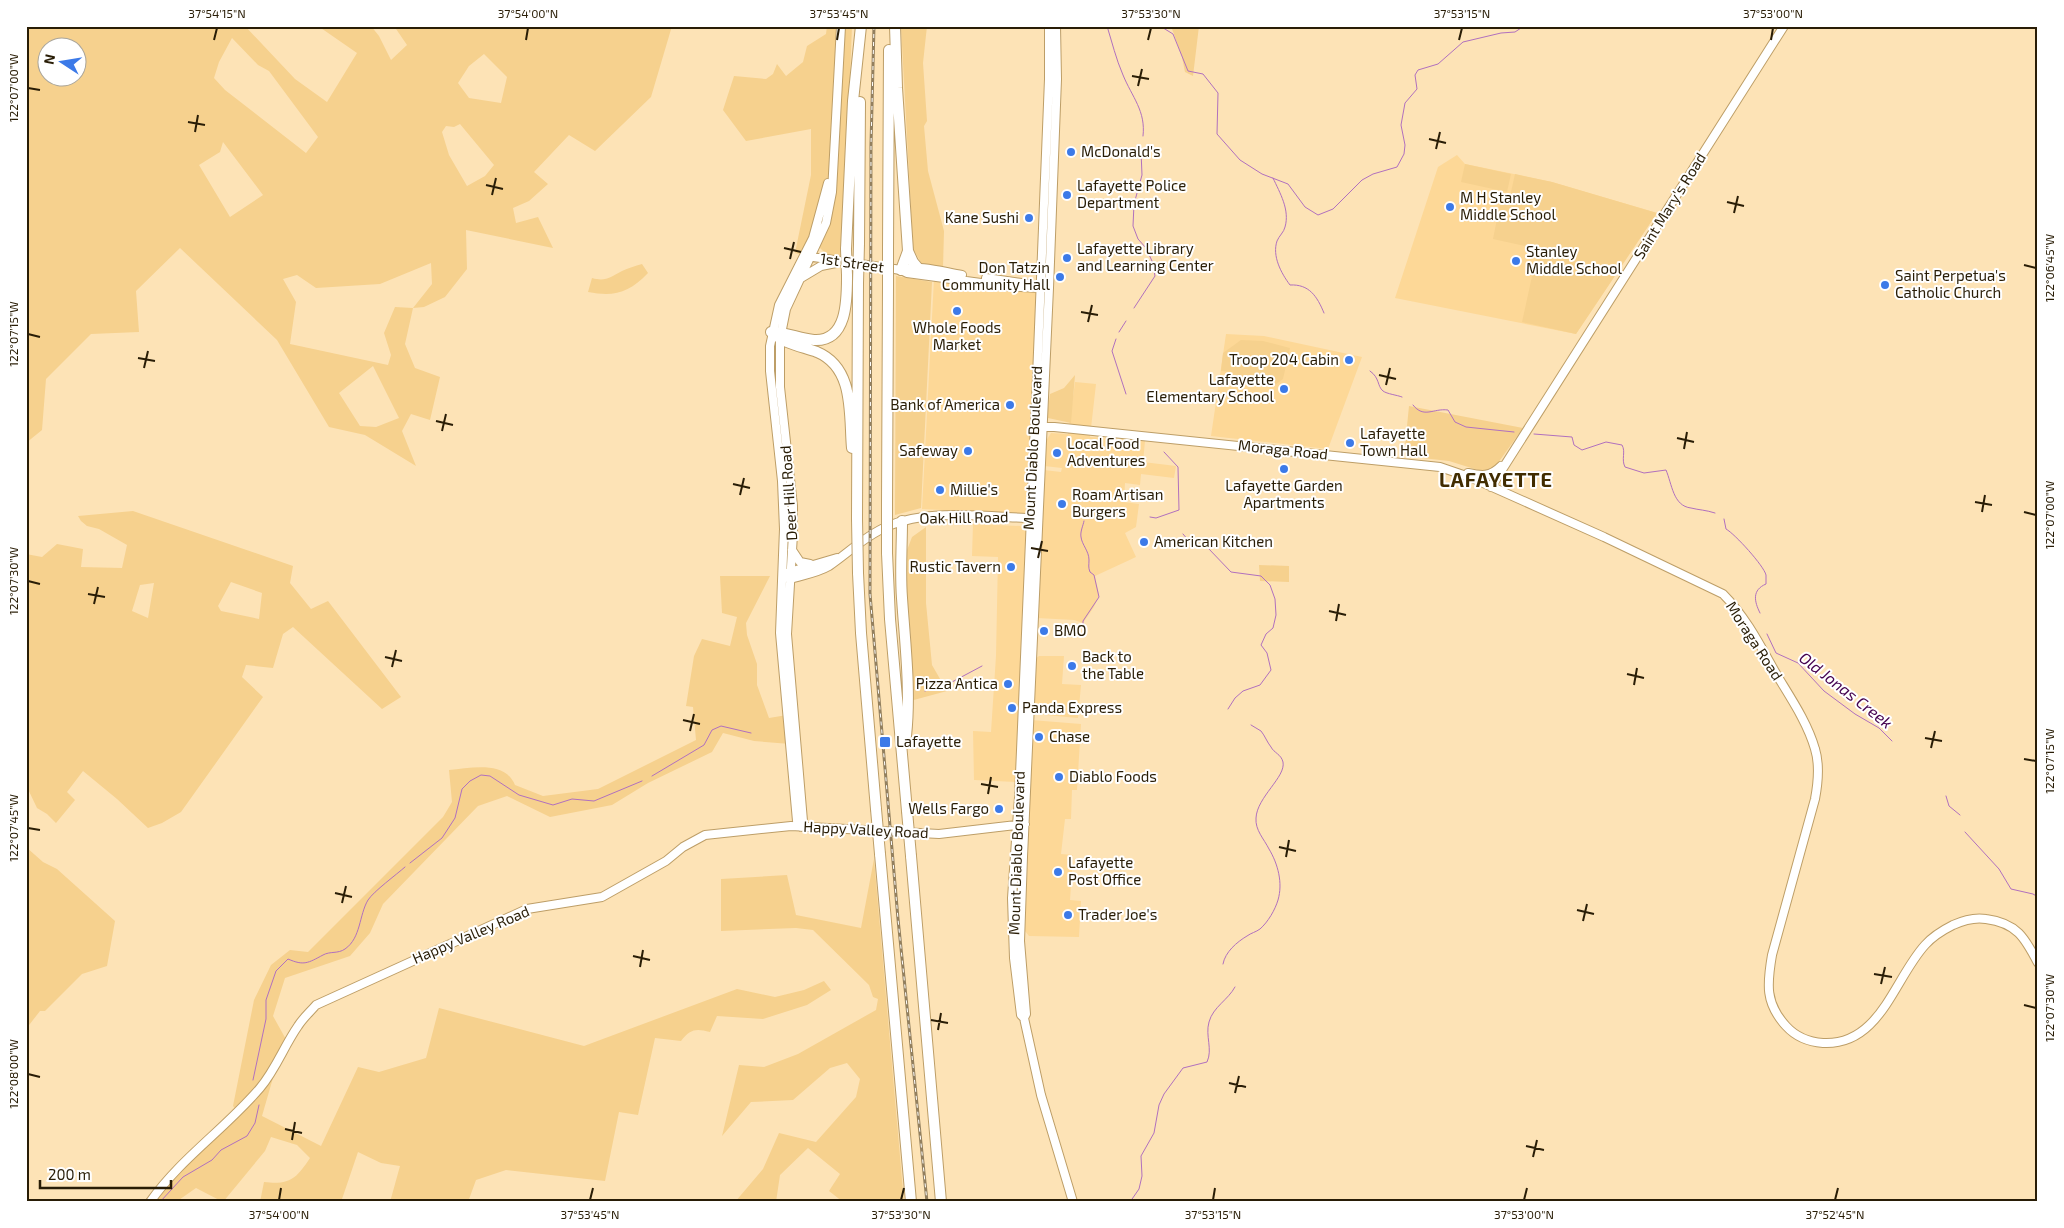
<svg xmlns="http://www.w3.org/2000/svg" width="2064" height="1228" viewBox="0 0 2064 1228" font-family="'Exo 2',sans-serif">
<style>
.built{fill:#fdd897}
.green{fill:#f6d18e;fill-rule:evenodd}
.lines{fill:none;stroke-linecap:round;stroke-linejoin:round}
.stream{stroke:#b170be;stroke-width:1}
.secondary-casing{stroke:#bd9e67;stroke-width:10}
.highway-casing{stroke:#bd9e67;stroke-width:12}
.secondary{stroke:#fff;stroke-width:8}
.highway{stroke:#fff;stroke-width:10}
.rail-casing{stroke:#927f5e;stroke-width:3}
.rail{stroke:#fff;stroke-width:1;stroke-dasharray:4;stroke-linecap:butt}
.highway-bridge-casing{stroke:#bd9e67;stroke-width:12;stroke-linecap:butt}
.highway-bridge{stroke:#fff;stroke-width:10}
.ticks{fill:none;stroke:#291d06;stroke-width:2}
.poi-dot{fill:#3c7ae8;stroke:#fff;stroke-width:2}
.labels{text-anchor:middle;stroke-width:4;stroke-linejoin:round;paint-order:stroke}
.poi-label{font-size:15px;fill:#291d06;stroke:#fff;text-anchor:start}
.street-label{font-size:15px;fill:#291d06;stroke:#fff}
.water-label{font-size:16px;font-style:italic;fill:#450350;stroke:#fff}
.district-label{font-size:20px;font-weight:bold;letter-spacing:1px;fill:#412c00;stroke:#fff}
.neatline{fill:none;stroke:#291d06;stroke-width:2}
.ticks-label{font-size:12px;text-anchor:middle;fill:#291d06}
</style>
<rect width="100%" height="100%" fill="#fde3b6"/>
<path class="built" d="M1457,155L1465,164L1552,182L1657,213L1576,334L1395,298L1438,167Z
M934,279L1041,292L1029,509L1024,514L922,509Z
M1226,334L1264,336L1362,357L1328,449L1211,436Z
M1075,382L1096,384L1090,437L1145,441L1143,462L1176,466L1174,478L1141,474L1140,485L1125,483L1124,502L1139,504L1136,527L1125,533L1136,557L1095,576L1099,595L1094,607L1083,623L1074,620L1037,618L1044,470L1061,472L1062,468L1044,466L1046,441L1051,433L1068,434Z
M973,524L1021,526L1026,530L1016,782L974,780L973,731L991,732L996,656L998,557L972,556Z
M1039,656H1064L1062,684L1081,685L1078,718L1034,714L1035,659Z
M1031,720L1081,724L1077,790H1072L1071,819H1065L1061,854L1073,855L1070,900L1081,901L1079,937L1029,936L1025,931L1029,832Z"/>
<path class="green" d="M26,26H245L295,79L327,102L357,53L318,26H371L379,36L391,60L407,45L394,26H672L651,97L595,151L569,135L534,172L548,184L529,201L513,208L516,223L538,217L553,248L466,230L467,269L445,297L424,307L413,308L405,344L415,368L440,377L430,420L411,414L402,431L416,466L365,435L329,427L277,340L180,248L136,291L139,332L91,334L46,379L42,430L26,443ZM232,38L258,65L269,71L318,137L306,153L225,90L214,78L219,62ZM48,48H78V78H48ZM484,54L507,77L501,103L469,98L458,83L469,66ZM460,124L494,165L485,176L467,186L449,155L442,132L446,126L454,127ZM223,142L263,195L230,217L199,165L220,152ZM431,263L432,284L413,308L395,307L384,333L391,355L388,365L290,344L296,302L283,279L297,275L316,288L380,284ZM373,366L399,418L376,427L360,426L339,393Z
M827,26H852L843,262L829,257L820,248L818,241L826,223L827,191L803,255L795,253L811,175V129L746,141L723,110L734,76L766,79L773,74L777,64L786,76L803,62L807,46L826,34Z
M901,26H927L923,63L927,121L924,126L928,171L944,231L943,268L921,263L913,248Z
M1171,26H1199L1193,76L1185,72L1182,57Z
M1465,164L1511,174L1507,192L1461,182Z
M1515,174L1552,182L1657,213L1576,334L1522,322L1538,249L1493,239L1501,199L1509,201Z
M642,264L648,273C629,293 614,297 588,292L592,278C606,282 610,277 622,271C628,268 635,266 642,264Z
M896,276L932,282L921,508L895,515Z
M1241,340L1263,341L1290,348L1283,379L1272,387L1233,382V372L1221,371L1223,353Z
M1075,375L1071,423L1048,418L1047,416L1050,394L1064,388Z
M1409,406L1523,428L1498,463L1491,469L1481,471L1449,461L1404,456Z
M133,511L293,566L290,583L311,609L328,601L401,697L382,709L293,627L283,634L273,668L246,665L242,677L263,697L181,812L162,823L148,828L117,799L83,771L67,792L75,800L56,823L47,814L37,808L26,785V554L42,557L57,544L83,549L81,567L122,568L127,545L99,529L87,526L81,521L78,516ZM231,582L262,593L259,619L221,611L218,606ZM154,583L148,618L132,611L140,585Z
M926,527V603L932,665L947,691L910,701L911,637L905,587L906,553L912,537Z
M1259,565L1289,566V582L1260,581Z
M720,576H770L746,623L747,635L757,664V685L769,718L787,715L790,744L754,741L723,733L712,752L648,783L612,805L550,817L507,796L478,806L383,904L370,933L350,956L285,978L273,1016L288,1043L277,1064L262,1116L321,1146L358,1067L379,1072L426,1058L439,1008L584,1046L737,989L775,997L804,990L824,981L831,990L807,1005L763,1019L717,1016L710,1032C696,1028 690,1029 681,1041L655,1038L638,1115L619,1112L605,1181L506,1170L476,1180L468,1202H390L400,1166L381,1163L358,1152L341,1202H260L264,1182C290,1185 296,1179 310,1158L297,1145L271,1137L265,1151L223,1202L196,1188L176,1202H150L238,1112L233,1106L254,1000L271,965L290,950L308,952L443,817L452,802L449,770C471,768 505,760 515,785L543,796L598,789L696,740L693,707L686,706L694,656L702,639L730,646L737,617L722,613Z
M26,847L43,862L57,869L115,921L107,966L82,974L45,1011H40L26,1029Z
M874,859L904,1202H843L829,1191L840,1174L808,1148L780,1175L776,1202H735L763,1169L779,1133L816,1142L856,1097L860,1079L847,1063L830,1068L793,1100L751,1102L722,1136L739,1065L764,1067L798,1054L876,1010L878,999L873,997L869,985L813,930L796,928L721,931V879L787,875L796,915L861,928Z"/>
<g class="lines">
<path class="stream" d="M1107,26C1112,42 1116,59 1123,75C1132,97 1146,111 1143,136
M1160,26L1173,34L1188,71L1203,74L1218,93L1217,134L1240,160L1262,174L1288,184L1305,207L1318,215L1333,209L1362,180L1373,174L1397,167L1404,154L1405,145L1401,125L1405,103L1417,89L1415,75L1418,70L1438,64L1463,42L1501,33L1515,32L1524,26
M1273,178C1280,193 1290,210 1285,227C1284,232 1279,236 1277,241C1272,256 1281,273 1290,285C1309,284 1317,296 1324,313
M1134,308L1155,276L1152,261L1146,248L1138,239L1133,226L1134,204L1142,175L1141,151
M1119,332L1126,321
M1116,339L1112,351L1126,394
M1370,371C1380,378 1377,386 1383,391C1387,394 1397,395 1402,397
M1413,405C1424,419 1433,408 1448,410L1455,422L1466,427L1514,432
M1534,434L1572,437L1574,445L1582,450L1606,442L1622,445C1626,452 1621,459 1625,467L1644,473L1666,470C1672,484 1673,506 1691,508C1699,510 1706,510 1715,513
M1150,517L1156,518L1179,510L1178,467L1164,452
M1724,519L1726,529C1735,534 1764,566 1766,575C1766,578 1766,581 1766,584C1752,590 1754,601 1760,613
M1183,534L1189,541L1208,548L1231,572L1261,576L1270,585L1275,599L1276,615L1273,628L1266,634L1261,645L1267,653L1271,670L1260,685L1243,691L1235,698L1228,709
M1083,628V621L1099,597L1094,575L1090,572C1088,567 1089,565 1089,560C1089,551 1082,545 1081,537C1080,532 1083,526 1084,521
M1767,634L1776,653L1798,663L1824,691L1855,714L1879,728L1892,741
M943,686L952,682L982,666
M925,691L938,687
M652,776L704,745L712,730L721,726L751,733
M1946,796L1949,806L1960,815
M1965,832L1999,869L2011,889L2033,894L2038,897
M410,863L442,838L455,818L462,789L470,781L481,775L490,776L519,795L553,805L572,799L594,801L642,781
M1223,964C1225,952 1237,942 1247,936C1251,933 1256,932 1260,929C1268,922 1275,910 1278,900C1283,883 1278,864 1269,849C1264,839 1255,830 1256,818C1257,797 1286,777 1283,762C1281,754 1274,753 1271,747C1267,742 1265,736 1261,731C1258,729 1254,727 1251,725
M253,1080L266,1019V1000L276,971L288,959C304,966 308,963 323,955C330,951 338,954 345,949C361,938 359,915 368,900C374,891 396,875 405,867
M160,1202L183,1177L212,1160L221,1150L247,1136L255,1123L259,1105
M1130,1202L1139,1189L1142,1176L1141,1156L1154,1133L1159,1105L1164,1094L1183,1068L1207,1062C1213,1049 1205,1036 1209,1022C1213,1007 1228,1000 1235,987"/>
<defs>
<path id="secondary" d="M1049,26V79L1037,377L1019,797L1012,898L1014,958L1021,1015L1024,1018L1041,1095L1073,1202
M807,256L901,270L907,273L1003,286L1040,288
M901,270C920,264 943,272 962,275
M801,278L821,266L836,263
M986,278L1029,284
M1035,425L1440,467L1472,478L1604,537L1723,594C1747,618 1762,649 1778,677C1792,700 1808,724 1815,749C1820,765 1818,783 1815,799L1772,955C1767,984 1765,1003 1786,1026C1796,1037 1809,1042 1823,1043C1880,1046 1894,979 1925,945C1933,936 1943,930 1953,925C1964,920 1974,917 1986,919C2017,923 2025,938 2038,963
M1468,473C1482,476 1490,477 1501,466
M1491,487L1784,26
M792,550L800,562L810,564
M786,573L837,558
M787,577L790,579C803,575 817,573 829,566C848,553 865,536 886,527C926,509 983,516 1026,518L1033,515
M801,827L803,821L787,634L793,534V506L780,387V339L786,309L826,223L832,192L841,26
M801,827L797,821L780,633L784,529L782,481L770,371V346L779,305L813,238L828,183
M1024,1018L1026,1014L1020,941L1023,857L1049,288L1057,79L1056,26
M150,1202C181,1158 225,1129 260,1088C276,1069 284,1046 298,1026C303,1018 310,1012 316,1005L527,909L602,897L666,861L683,847L705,835L791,826L939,834L1025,824"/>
<path id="highway" d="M895,26L897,88L908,251L913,262L918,268
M859,244L860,102
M846,249L853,101L861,26
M888,249L889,50
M901,270L908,251
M771,332C785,344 800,346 817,352C855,368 849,415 852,448
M771,332C786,332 800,339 814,340C848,342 847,298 847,275
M887,504L888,287
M857,519L858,283
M902,521C902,547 900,572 902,598C905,643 911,690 906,736
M887,553L890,619L907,811
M858,573L861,633L876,809
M880,854L911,1202
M911,856L941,1202"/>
</defs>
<use href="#secondary" class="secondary-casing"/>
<use href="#highway" class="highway-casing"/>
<use href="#secondary" class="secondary"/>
<use href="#highway" class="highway"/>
<defs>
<path id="rail" d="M874,26L871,145L870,594L898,919L927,1202"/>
</defs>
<use href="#rail" class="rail-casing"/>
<use href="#rail" class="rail"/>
<defs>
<path id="highway-bridge" d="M846,249L847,275
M858,283L859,244
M888,287V249
M887,504V553
M857,519L858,573
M876,809L880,854
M907,811L911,856"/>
</defs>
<use href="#highway-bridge" class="highway-bridge-casing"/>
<use href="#highway-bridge" class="highway-bridge"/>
</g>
<path class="ticks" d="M214,40L217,28M526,40L528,28M837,40L839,28M1148,40L1151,28M1459,40L1462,28M1771,40L1773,28M1132,76L1149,79M1138,86L1142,69M28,88L40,90M188,122L205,125M195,132L198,115M1429,139L1446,143M1436,149L1440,132M486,185L503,189M492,195L496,178M1727,202L1744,206M1734,213L1738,196M784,248L801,252M790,259L794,242M2024,265L2036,268M1081,312L1098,315M1088,322L1092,305M28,334L40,337M138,358L155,361M144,368L148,351M1379,375L1396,379M1386,385L1390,368M436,421L453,425M442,431L446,414M1677,438L1694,442M1684,449L1687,432M733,484L750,488M740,495L744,478M1975,502L1992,505M1982,512L1985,495M2024,512L2036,515M1031,548L1048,551M1038,558L1042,541M28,581L40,584M88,594L105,597M94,604L98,587M1329,611L1346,615M1336,621L1339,604M385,657L402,661M392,667L396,650M1627,674L1644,678M1634,685L1637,668M683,720L700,724M690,731L694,714M1925,738L1942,741M1931,748L1935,731M2024,759L2036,761M981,784L998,787M988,794L991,777M28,828L40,830M1279,847L1296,851M1286,857L1289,840M335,893L352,897M342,903L346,886M1577,910L1594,914M1583,921L1587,904M633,956L650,960M640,967L643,950M1874,974L1892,977M1881,984L1885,967M2024,1005L2036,1008M931,1020L948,1023M938,1030L941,1013M28,1074L40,1077M1229,1083L1246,1087M1235,1093L1239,1076M285,1129L302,1133M292,1140L295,1122M1526,1146L1544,1150M1533,1157L1537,1140M279,1200L281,1188M590,1200L593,1188M901,1200L904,1188M1213,1200L1215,1188M1524,1200L1527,1188M1835,1200L1838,1188"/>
<g class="poi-dot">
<circle cx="1071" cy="152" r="5"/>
<circle cx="1067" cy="195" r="5"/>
<circle cx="1450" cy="207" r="5"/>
<circle cx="1029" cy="218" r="5"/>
<circle cx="1067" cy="258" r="5"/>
<circle cx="1516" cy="261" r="5"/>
<circle cx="1060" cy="277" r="5"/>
<circle cx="1885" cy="285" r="5"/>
<circle cx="957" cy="311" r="5"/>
<circle cx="1349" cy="360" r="5"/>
<circle cx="1284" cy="389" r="5"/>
<circle cx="1010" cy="405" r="5"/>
<circle cx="1350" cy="443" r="5"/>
<circle cx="968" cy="451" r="5"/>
<circle cx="1057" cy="453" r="5"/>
<circle cx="1284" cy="469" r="5"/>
<circle cx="940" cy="490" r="5"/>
<circle cx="1062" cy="504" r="5"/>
<circle cx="1144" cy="542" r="5"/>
<circle cx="1011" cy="567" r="5"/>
<circle cx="1044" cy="631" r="5"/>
<circle cx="1072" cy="666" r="5"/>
<circle cx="1008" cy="684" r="5"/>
<circle cx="1012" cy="708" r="5"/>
<circle cx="1039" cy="737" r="5"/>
<rect x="879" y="736" width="12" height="12" rx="2.5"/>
<circle cx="1059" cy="777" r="5"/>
<circle cx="999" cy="809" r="5"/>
<circle cx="1058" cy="872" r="5"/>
<circle cx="1068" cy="915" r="5"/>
</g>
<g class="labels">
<g class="poi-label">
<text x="1081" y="157">McDonald's</text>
<text x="1077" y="191">Lafayette Police<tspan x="1077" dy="17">Department</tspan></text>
<text x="1460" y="203">M H Stanley<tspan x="1460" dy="17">Middle School</tspan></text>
<text x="1019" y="223" text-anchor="end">Kane Sushi</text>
<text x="1077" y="254">Lafayette Library<tspan x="1077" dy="17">and Learning Center</tspan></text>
<text x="1526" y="257">Stanley<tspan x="1526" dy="17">Middle School</tspan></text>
<text x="1050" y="273" text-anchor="end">Don Tatzin<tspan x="1050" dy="17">Community Hall</tspan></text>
<text x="1895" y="281">Saint Perpetua's<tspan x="1895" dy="17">Catholic Church</tspan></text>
<text x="957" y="333" text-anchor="middle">Whole Foods<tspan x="957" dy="17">Market</tspan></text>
<text x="1339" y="365" text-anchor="end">Troop 204 Cabin</text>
<text x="1274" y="385" text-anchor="end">Lafayette<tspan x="1274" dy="17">Elementary School</tspan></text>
<text x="1000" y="410" text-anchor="end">Bank of America</text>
<text x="1360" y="439">Lafayette<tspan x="1360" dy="17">Town Hall</tspan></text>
<text x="1067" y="449">Local Food<tspan x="1067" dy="17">Adventures</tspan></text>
<text x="958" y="456" text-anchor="end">Safeway</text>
<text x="1284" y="491" text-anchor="middle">Lafayette Garden<tspan x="1284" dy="17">Apartments</tspan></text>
<text x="950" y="495">Millie's</text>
<text x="1072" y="500">Roam Artisan<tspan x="1072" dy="17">Burgers</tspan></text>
<text x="1154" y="547">American Kitchen</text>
<text x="1001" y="572" text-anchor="end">Rustic Tavern</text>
<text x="1054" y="636">BMO</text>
<text x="1082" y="662">Back to<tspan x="1082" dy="17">the Table</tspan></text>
<text x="998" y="689" text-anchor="end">Pizza Antica</text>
<text x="1022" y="713">Panda Express</text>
<text x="1049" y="742">Chase</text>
<text x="896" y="747">Lafayette</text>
<text x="1069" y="782">Diablo Foods</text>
<text x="989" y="814" text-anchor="end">Wells Fargo</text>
<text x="1068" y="868">Lafayette<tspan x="1068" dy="17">Post Office</tspan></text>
<text x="1078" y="920">Trader Joe's</text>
</g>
<g class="street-label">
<text transform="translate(1670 206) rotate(-58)" y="5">Saint Mary's Road</text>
<text transform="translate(852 263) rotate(8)" y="5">1st Street</text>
<text transform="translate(1033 448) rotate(-87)" y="5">Mount Diablo Boulevard</text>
<text transform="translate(1283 450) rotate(6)" y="5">Moraga Road</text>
<text transform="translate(789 493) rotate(-94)" y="5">Deer Hill Road</text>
<text transform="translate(964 518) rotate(-1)" y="5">Oak Hill Road</text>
<text transform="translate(1754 641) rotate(57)" y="5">Moraga Road</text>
<text transform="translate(866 830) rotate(3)" y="5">Happy Valley Road</text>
<text transform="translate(1017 853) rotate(-88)" y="5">Mount Diablo Boulevard</text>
<text transform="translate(471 935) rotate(-23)" y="5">Happy Valley Road</text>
</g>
<g class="water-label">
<text transform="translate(1846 690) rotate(38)" y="6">Old Jonas Creek</text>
</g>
<g class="district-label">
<text x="1496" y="487">LAFAYETTE</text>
</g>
</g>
<rect width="2064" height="1228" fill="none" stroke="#ffffff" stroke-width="55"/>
<g transform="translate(62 62) rotate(282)"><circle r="24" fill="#ffffff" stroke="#a9a59b"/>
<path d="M0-4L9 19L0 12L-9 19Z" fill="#3c7ae8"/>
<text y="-8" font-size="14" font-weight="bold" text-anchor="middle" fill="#291d06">N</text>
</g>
<path d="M40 1180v8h131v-8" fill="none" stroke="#291d06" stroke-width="2.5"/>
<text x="48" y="1180" font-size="15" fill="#291d06" stroke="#ffffff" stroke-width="4" paint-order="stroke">200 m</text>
<rect x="28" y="28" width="2008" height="1172" class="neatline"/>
<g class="ticks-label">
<text x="217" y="18">37°54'15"N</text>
<text x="528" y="18">37°54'00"N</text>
<text x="839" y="18">37°53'45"N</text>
<text x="1151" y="18">37°53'30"N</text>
<text x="1462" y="18">37°53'15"N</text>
<text x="1773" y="18">37°53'00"N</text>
<text transform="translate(14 88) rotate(-90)" y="4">122°07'00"W</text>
<text transform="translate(2050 268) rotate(-90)" y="4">122°06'45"W</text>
<text transform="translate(14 334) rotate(-90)" y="4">122°07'15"W</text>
<text transform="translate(2050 515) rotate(-90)" y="4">122°07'00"W</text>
<text transform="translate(14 581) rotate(-90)" y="4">122°07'30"W</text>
<text transform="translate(2050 761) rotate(-90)" y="4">122°07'15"W</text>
<text transform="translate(14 828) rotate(-90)" y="4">122°07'45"W</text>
<text transform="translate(2050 1008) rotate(-90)" y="4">122°07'30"W</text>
<text transform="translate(14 1074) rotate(-90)" y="4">122°08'00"W</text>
<text x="279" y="1219">37°54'00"N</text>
<text x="590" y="1219">37°53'45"N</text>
<text x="901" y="1219">37°53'30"N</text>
<text x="1213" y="1219">37°53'15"N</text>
<text x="1524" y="1219">37°53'00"N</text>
<text x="1835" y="1219">37°52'45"N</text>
</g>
</svg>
